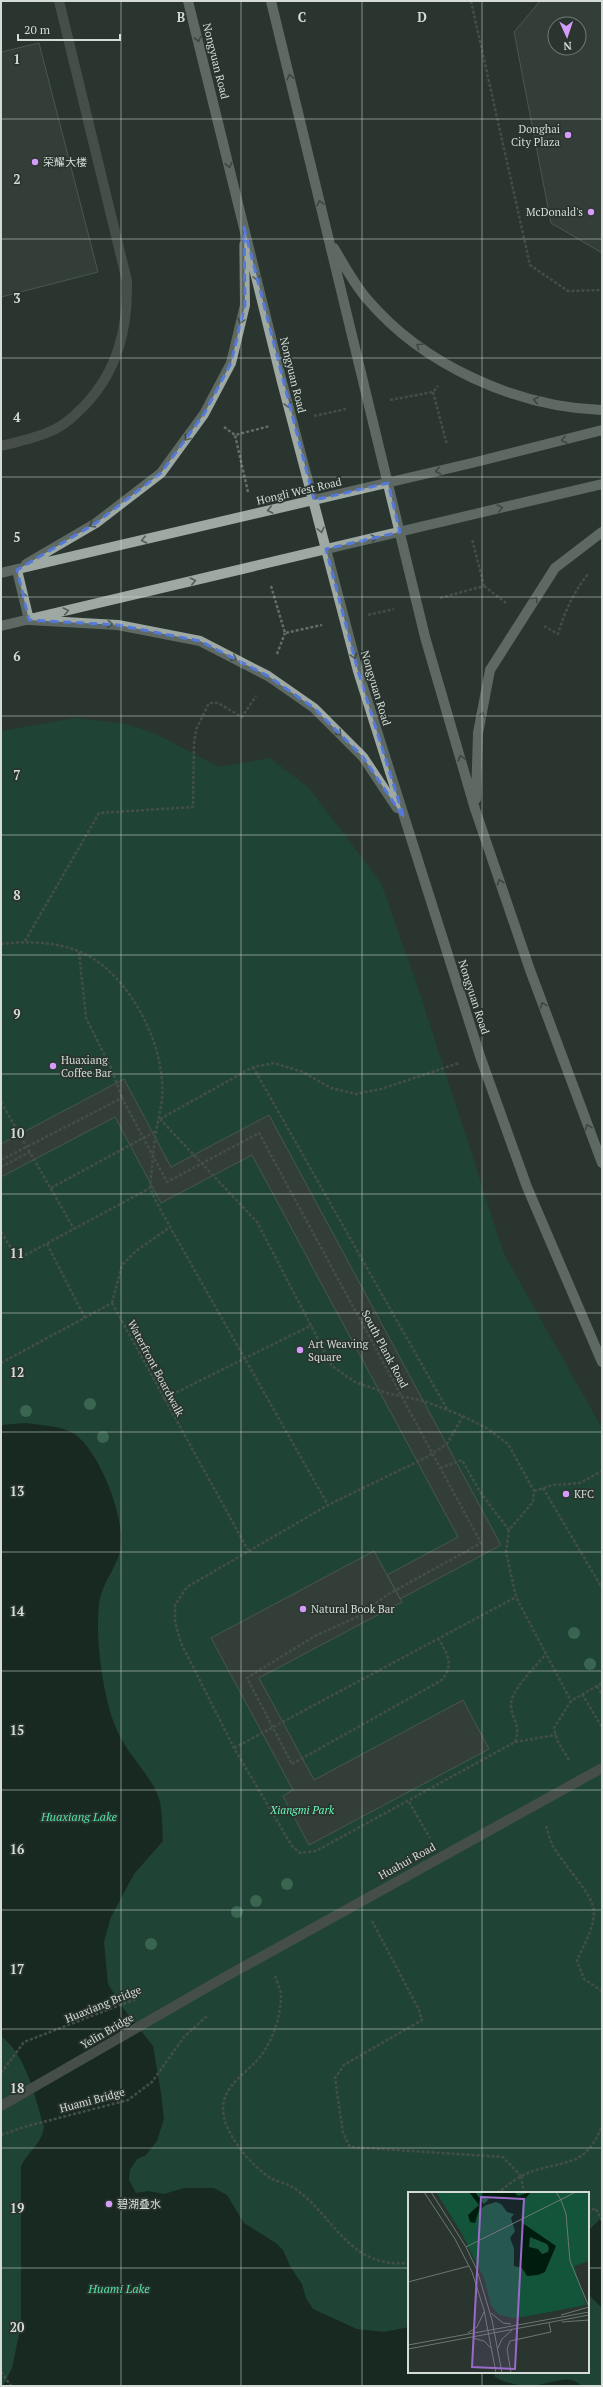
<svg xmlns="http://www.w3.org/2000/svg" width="603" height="2387" viewBox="0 0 603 2387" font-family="'PT Serif','Noto Sans SC',serif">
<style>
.green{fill:#13553a;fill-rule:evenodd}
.water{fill:#001c0e}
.building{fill:#404b45;stroke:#717d76;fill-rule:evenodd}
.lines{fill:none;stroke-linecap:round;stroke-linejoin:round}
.path{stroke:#646d68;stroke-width:2.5;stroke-dasharray:3 2;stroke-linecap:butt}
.minor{stroke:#696e6b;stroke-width:10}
.major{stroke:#9fa9a3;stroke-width:10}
.path-bridge{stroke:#646d68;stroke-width:2.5;stroke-dasharray:3 2;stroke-linecap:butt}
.tree{fill:#4da07a}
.oneway{stroke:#535e58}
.marked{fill:none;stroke:#5479d8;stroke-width:3;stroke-dasharray:8 5;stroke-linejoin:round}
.grid{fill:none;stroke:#d5dcd8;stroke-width:1;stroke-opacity:0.55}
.poi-dot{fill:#d59bfa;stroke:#2a352f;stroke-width:1.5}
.labels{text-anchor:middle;stroke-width:3.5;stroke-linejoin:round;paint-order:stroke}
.street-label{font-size:11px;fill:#d5dcd8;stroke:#2a352f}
.poi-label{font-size:11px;fill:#d5dcd8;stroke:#2a352f;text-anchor:start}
.park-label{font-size:11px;font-style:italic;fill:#69f7b8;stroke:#2a352f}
.water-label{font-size:12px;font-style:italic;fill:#51e3a5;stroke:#2a352f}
.inset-road{fill:none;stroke:#6e7873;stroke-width:1}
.view{fill:#9a6ac8;fill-opacity:0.15;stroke:#9a6ac8;stroke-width:2}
.inset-edge{fill:none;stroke:#d5dcd8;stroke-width:2}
.grid-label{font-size:13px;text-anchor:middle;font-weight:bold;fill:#d5dcd8;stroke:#2a352f;stroke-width:3.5;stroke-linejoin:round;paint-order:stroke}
</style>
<rect width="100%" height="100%" fill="#2a352f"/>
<path class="green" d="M75,718L127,724L158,735L219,767L270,758L309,788L381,883L418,988L504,1254L602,1428V2386H1V731ZM409,2193H588V2372H409Z"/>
<path class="water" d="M26,1423C41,1425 58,1426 71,1432C98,1446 124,1515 121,1545C119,1566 102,1581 99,1604C96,1632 100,1664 105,1691C108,1706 114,1727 122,1740C132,1758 148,1774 157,1793C163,1806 162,1827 163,1841L134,1874L111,1917L104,1942L108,1984L123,2008L153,2046L161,2093L164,2119L157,2141L146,2155L137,2159L130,2170L129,2180L136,2193L149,2191L164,2194L184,2188H214L227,2195L244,2223L276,2243L283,2250L290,2266L302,2284L306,2298L313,2309L357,2329L384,2332L409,2327V2372H493L495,2377C508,2384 522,2387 537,2385C553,2383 569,2373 582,2386H3L12,2368L21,2325V2166C28,2152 42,2143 44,2127C35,2097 27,2056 1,2036V1425Z
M602,2217V2308L588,2294V2231Z"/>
<path class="building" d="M540,1H602V253L551,223L514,32ZM555,24H579V48H555Z
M39,43L98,272L1,297V52Z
M124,1079L171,1167L269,1115L501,1545L400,1599L387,1575L458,1537L252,1155L161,1203L115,1117L1,1177V1144Z
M374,1551L402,1602L259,1678L314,1780L463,1700L489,1749L309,1845L283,1796L293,1790L211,1638Z"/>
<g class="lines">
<path class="path" d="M471,1L530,265L568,291L602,290
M433,392L447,445
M390,400L433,392L438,386
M314,416L346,409
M224,427L235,435
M248,492L235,435L270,426
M271,586L285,633L322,625
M484,586L506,603
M440,598L484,586L472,539
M368,615L394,609
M544,626L558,634C565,611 573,593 588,574
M277,654L285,633
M25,941L99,813L193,807L194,743L196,730L209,703H218L242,717L256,696
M1,944C32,940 70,942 97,961C133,987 159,1038 162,1081C164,1098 159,1115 156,1132C154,1144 153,1156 152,1168C152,1174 149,1183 151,1189C155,1202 164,1215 170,1227L328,1505
M79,952L86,1018L112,1070L122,1098
M253,1067L447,1409
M1,1102L74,1229
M160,1119L257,1222L332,1366L355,1382L387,1393L424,1401L463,1416L488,1429L508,1444L534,1491L533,1502L509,1530L506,1552L516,1597L571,1701
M160,1119L253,1067L274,1063L303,1072L331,1088L356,1094L381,1089L459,1063
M1,1167L30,1152
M51,1188L156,1131
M1,1232L18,1259L150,1188
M47,1244L85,1318
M112,1303L248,1550
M112,1303L122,1265L136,1251L170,1227
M1,1363L112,1303
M163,1399L312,1325
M463,1416L447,1444L425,1458L328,1505L187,1587L175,1605V1622L181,1643L234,1748L292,1846L300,1853L316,1851L515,1742L556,1735
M440,1468L462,1460L480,1492L509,1530
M543,1488L602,1588
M534,1491L553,1485L580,1483L602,1471
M597,1686L602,1694
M582,1694L602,1727
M515,1742C521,1725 513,1722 511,1706C509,1692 536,1666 545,1655
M234,1748L516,1597
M569,1760L557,1740L554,1728L571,1701L602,1683
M292,1764L442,1680C454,1663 448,1656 439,1639
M409,1802L430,1838
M546,1826C548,1833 550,1840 553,1846C562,1863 594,1895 594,1912C594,1929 583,1946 577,1961L584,1979L602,1991
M372,1921L419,2010L422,2020L344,2065L335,2078L343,2133L350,2147L503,2157L521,2176
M275,1976C277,1982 281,1990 281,1996C281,2016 272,2043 259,2058C246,2074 223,2085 223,2109C223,2133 252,2167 272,2179C279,2182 288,2184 294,2188C335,2216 348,2269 409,2263
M1,2073L24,2042L136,1999
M1,2135L24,2127L128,2100L152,2082L184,2037L208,2015
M521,2176L524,2193
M497,2193C505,2188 512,2181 520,2177C556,2157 585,2174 602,2125
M588,2213L595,2208L602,2220
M1,2372L11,2386"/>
<path class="minor" d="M1,446C17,442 36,438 51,431C64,426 75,415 85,405C118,370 128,328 127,281L59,1
M1,2106L225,1977L602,1768"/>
<path class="major" d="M188,1L282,382L358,671L480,1056L527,1187L602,1362
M271,1L425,637L475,809L530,970L602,1163
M334,248C344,265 354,284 367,299C423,365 516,407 602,410
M26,564L96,523L161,473L204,414L231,363L245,305L244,245
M17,570L29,620L118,625L200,641L268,676L314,708L363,757L397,808
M1,573L472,463L602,430
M1,626L602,484
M476,799L478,733L490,670L555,568L602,532"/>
<path class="path-bridge" d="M1,1160L122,1098L167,1182L259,1133L481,1543L387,1595L357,1617L315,1636L247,1678L292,1764"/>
</g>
<g class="tree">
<circle cx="90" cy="1404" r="6"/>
<circle cx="26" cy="1411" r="6"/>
<circle cx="103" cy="1437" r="6"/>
<circle cx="574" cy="1633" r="6"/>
<circle cx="590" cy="1664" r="6"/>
<circle cx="287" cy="1884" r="6"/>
<circle cx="256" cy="1901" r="6"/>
<circle cx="237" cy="1912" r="6"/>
<circle cx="151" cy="1944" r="6"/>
</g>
<defs><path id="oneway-chevron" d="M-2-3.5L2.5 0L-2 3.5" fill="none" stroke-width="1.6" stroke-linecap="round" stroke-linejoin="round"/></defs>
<g class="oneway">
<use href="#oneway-chevron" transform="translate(198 39) rotate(76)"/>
<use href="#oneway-chevron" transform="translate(290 77) rotate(-104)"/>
<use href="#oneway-chevron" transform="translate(229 165) rotate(76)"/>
<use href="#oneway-chevron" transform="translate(320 203) rotate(-104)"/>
<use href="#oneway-chevron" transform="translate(257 278) rotate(76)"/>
<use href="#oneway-chevron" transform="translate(241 321) rotate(104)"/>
<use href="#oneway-chevron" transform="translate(419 346) rotate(-145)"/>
<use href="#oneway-chevron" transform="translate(536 400) rotate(-169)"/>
<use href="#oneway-chevron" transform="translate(288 405) rotate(75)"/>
<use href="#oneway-chevron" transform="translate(187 438) rotate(126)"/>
<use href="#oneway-chevron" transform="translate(564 440) rotate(166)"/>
<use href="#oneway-chevron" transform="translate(438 471) rotate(167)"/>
<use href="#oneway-chevron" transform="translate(500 508) rotate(-14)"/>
<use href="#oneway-chevron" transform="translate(270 510) rotate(167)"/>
<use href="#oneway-chevron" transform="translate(92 525) rotate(148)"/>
<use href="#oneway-chevron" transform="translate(321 530) rotate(76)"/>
<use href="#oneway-chevron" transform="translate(374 538) rotate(-13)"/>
<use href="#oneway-chevron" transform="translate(144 540) rotate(167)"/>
<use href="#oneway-chevron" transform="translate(193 581) rotate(-13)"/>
<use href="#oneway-chevron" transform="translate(23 595) rotate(-104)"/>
<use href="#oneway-chevron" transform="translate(535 599) rotate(-57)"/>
<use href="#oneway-chevron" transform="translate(66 611) rotate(-13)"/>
<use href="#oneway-chevron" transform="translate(110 624) rotate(3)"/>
<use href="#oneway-chevron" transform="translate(354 656) rotate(75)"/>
<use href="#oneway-chevron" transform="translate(234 658) rotate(27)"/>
<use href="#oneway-chevron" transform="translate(482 715) rotate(-79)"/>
<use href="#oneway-chevron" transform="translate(339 733) rotate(45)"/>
<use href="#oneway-chevron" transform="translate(461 758) rotate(-106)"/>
<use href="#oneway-chevron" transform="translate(500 882) rotate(-109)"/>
<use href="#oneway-chevron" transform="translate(543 1005) rotate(-110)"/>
<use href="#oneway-chevron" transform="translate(588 1127) rotate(-110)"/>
</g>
<path d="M0 0H603V2387H0ZM244,227L314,500L388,483L400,532L326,549L358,671L404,818L363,757L314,708L268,676L200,641L118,625L29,620L17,570L96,523L161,473L204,414L231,363L245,305Z" fill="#2a352f" fill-opacity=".55" fill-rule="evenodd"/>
<path class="marked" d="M244,227L314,500L388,483L400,532L326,549L358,671L404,818L363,757L314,708L268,676L200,641L118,625L29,620L17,570L96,523L161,473L204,414L231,363L245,305Z"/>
<path class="grid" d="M121,1V2386M241,1V2386M362,1V2386M482,1V2193M1,119H602M1,239H602M1,358H602M1,477H602M1,597H602M1,716H602M1,835H602M1,955H602M1,1074H602M1,1194H602M1,1313H602M1,1432H602M1,1552H602M1,1671H602M1,1790H602M1,1910H602M1,2029H602M1,2148H602M1,2268H409M588,2268H602M482,2372V2386"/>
<g class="poi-dot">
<circle cx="568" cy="135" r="4"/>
<circle cx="35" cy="162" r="4"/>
<circle cx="591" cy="212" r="4"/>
<circle cx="53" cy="1066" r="4"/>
<circle cx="300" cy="1350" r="4"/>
<circle cx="566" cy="1494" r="4"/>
<circle cx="303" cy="1609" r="4"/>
<circle cx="109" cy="2204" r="4"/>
</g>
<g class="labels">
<g class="street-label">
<text transform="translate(216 61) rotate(76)" y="4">Nongyuan Road</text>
<text transform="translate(293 375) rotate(76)" y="4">Nongyuan Road</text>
<text transform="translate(299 491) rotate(-13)" y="4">Hongli West Road</text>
<text transform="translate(376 688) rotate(73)" y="4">Nongyuan Road</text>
<text transform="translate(474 997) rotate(72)" y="4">Nongyuan Road</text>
<text transform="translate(385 1349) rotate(62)" y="4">South Plank Road</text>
<text transform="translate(156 1368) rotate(62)" y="4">Waterfront Boardwalk</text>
<text transform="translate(407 1861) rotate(-29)" y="4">Huahui Road</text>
<text transform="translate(103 2004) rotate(-22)" y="4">Huaxiang Bridge</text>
<text transform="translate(107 2031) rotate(-30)" y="4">Yelin Bridge</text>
<text transform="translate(92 2100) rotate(-15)" y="4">Huami Bridge</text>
</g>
<g class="poi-label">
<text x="560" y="133" text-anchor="end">Donghai<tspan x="560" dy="13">City Plaza</tspan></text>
<text x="43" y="166">荣耀大楼</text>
<text x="583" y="216" text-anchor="end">McDonald's</text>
<text x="61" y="1064">Huaxiang<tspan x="61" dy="13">Coffee Bar</tspan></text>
<text x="308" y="1348">Art Weaving<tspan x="308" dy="13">Square</tspan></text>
<text x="574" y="1498">KFC</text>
<text x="311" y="1613">Natural Book Bar</text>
<text x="117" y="2208">碧湖叠水</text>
</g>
<g class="park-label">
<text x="302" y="1814">Xiangmi Park</text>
</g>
<g class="water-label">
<text x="79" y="1821">Huaxiang Lake</text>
<text x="119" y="2293">Huami Lake</text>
</g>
</g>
<g transform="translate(408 2192)">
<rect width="181" height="181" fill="#2a352f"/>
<path d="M28,0H181V69L166,74L178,113L120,124L104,126L90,122L83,113L76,86L53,40Z" fill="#13553a"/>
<path d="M61,0H67L76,12L81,7L74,5L75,0H106L110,4L123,0L115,9L113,30L148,54L137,80L130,83L119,84L114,76L106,74V56L102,46L107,39L103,26L106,22L99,20L93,12L88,10L78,13L71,18L67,31L62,30L60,23L71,13ZM122,45L139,52L141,56L140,60L134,62L130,57L121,55Z" fill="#001c0e" fill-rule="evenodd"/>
<path class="inset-road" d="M16,0L47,47L64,80L76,118L88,181M23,0L58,55L69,78L84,128L94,181M148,0L153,8L158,22L162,69L181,115M58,55L168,0M0,90L61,74M83,121L95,131L103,132M153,123L181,115M154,130L181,128M60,141L69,135L76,120M65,146L76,149L83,156M0,153L181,120M90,156L94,147L104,138M0,157L181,123M103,181L99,157L102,149L143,140L141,131"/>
<path class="view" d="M73,5L116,7L107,177L64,175Z"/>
<rect width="181" height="181" class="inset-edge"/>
</g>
<g class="grid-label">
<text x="181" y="22">B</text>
<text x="302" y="22">C</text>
<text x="422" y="22">D</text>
<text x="17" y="64">1</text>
<text x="17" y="184">2</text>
<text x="17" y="303">3</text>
<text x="17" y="422">4</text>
<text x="17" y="542">5</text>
<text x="17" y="661">6</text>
<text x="17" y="780">7</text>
<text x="17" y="900">8</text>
<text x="17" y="1019">9</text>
<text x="17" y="1138">10</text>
<text x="17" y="1258">11</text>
<text x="17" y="1377">12</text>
<text x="17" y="1496">13</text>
<text x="17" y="1616">14</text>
<text x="17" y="1735">15</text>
<text x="17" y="1854">16</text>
<text x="17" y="1974">17</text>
<text x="17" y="2093">18</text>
<text x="17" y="2213">19</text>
<text x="17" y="2332">20</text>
</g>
<rect width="603" height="2387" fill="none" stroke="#d5dcd8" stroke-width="4"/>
<g transform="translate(567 36) rotate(177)"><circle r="19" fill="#2a352f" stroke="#6e7873"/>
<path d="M0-3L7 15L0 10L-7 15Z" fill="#d59bfa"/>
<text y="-6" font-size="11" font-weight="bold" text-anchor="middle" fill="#d5dcd8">N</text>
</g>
<path d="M18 34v6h102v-6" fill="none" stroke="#d5dcd8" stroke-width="2"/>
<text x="24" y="34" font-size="12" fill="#d5dcd8" stroke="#2a352f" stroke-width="3" paint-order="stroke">20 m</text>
</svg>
